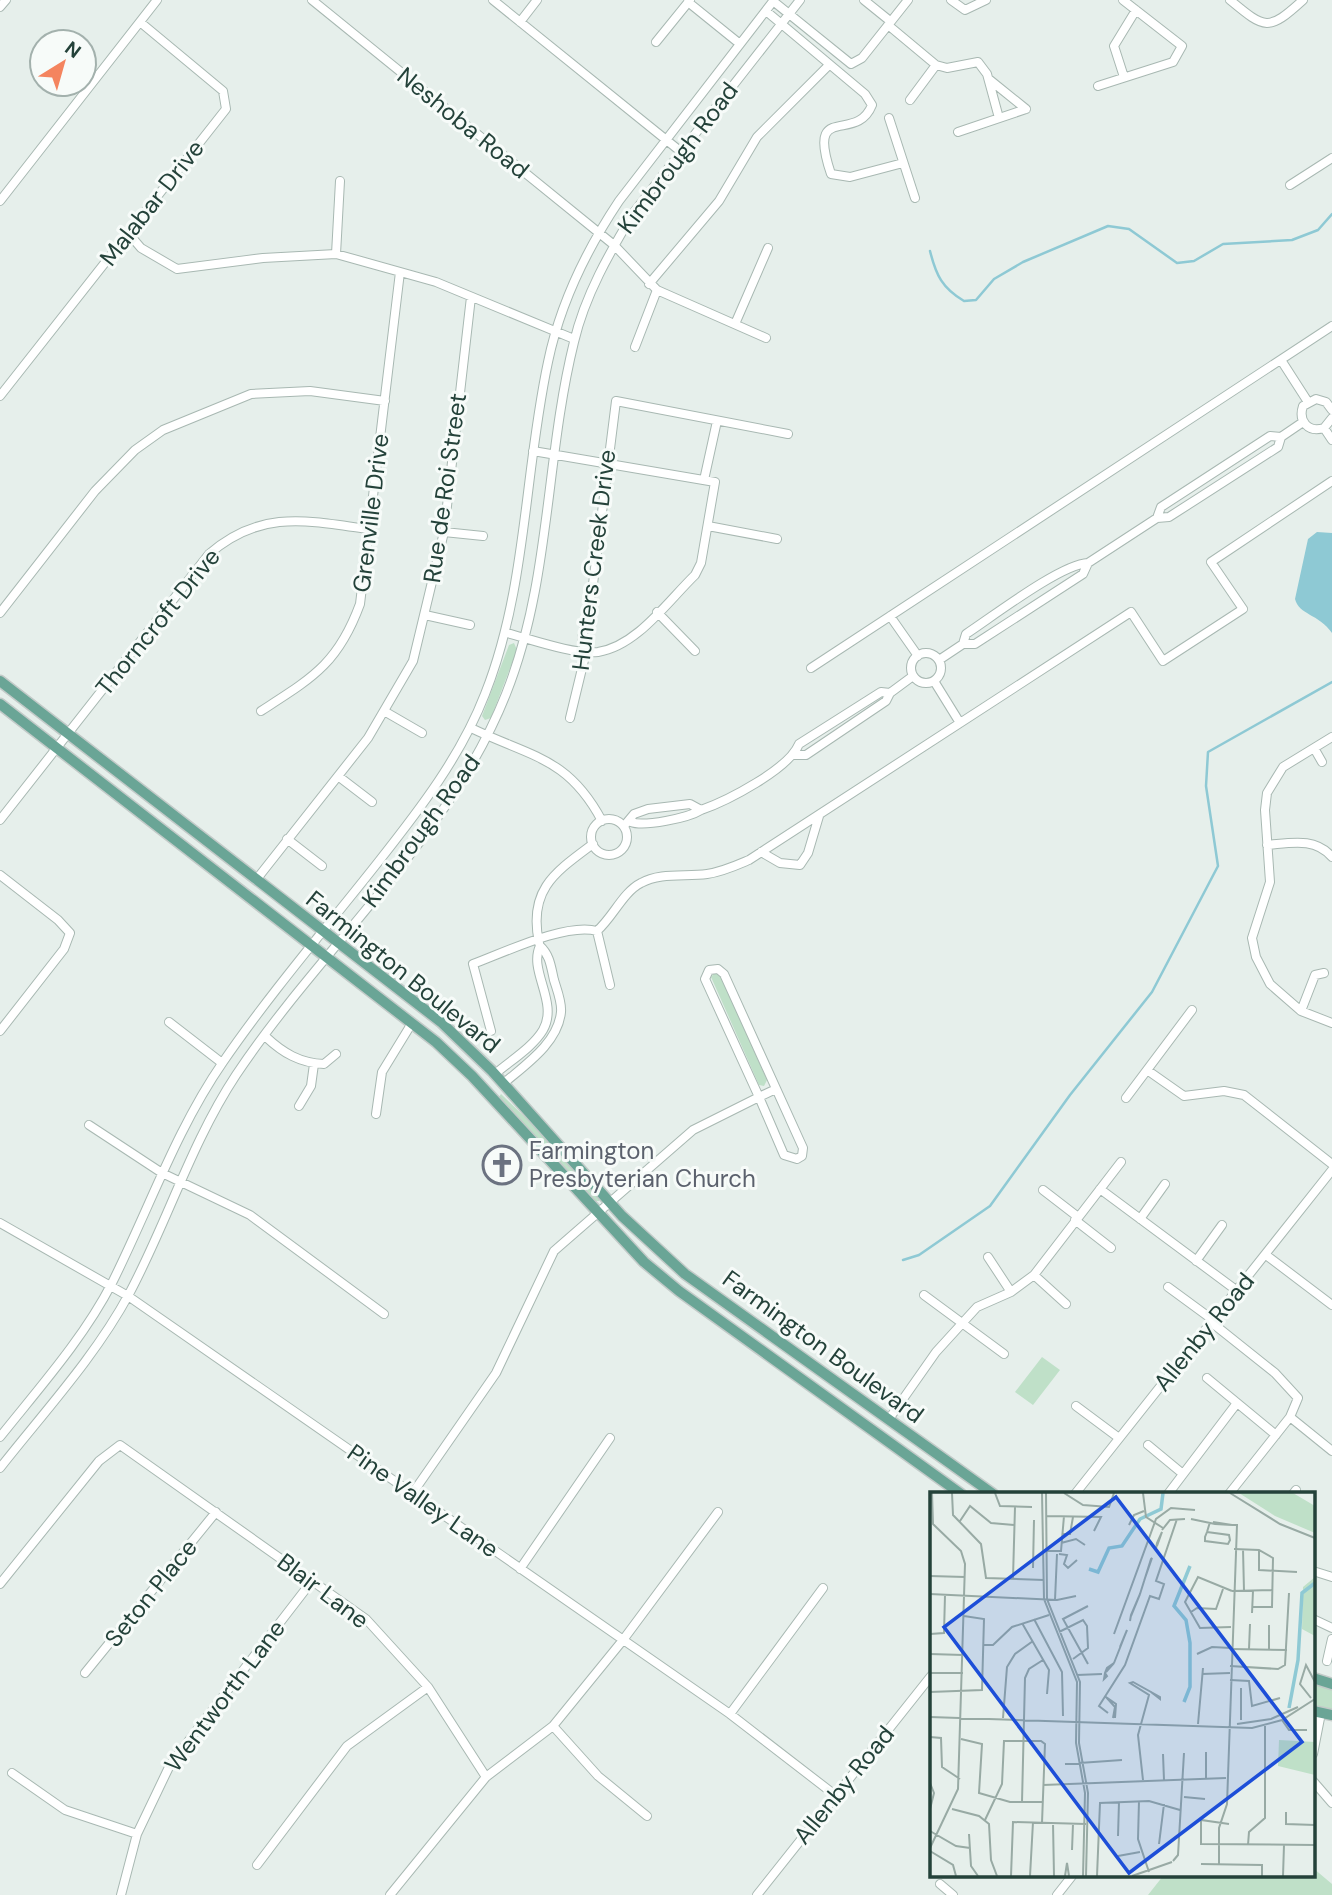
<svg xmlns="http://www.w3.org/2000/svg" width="1332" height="1895" viewBox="0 0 1332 1895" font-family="'DM Sans',sans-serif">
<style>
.green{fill:#bfe0c8}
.water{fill:#8ec9d4}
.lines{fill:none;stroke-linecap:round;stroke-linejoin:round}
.stream{stroke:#8ec9d4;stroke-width:2.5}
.minor-casing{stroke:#a8b8b2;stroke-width:10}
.major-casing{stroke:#c2cac8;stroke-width:13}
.minor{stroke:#fff;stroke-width:8}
.major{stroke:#6aa596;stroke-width:10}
.labels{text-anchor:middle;stroke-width:6;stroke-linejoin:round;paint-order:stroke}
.street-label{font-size:24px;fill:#24423a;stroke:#f7fbf9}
.worship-label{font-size:24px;fill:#5b616d;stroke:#f7fbf9;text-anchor:start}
.inset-river{fill:none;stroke:#8ec9d4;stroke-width:3.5}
.inset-road{fill:none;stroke:#98aaa4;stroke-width:2}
.view{fill:#1d4ed8;fill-opacity:0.15;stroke:#1d4ed8;stroke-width:3.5}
.inset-edge{fill:none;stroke:#24423a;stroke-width:3.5}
</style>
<rect width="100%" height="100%" fill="#e6efeb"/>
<path class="green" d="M514,643L517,650L491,718L485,720L482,716L509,645Z
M715,972L720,975L767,1080L764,1086L759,1085L711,977Z
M501,1094L553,1144L600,1198L599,1201H592L499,1097Z
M1042,1357L1060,1370L1033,1405L1015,1392Z
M1313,1683L1332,1689V1709L1313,1705Z
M1313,1868L1332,1884V1895H1148L1163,1876H1313Z"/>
<path class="water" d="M1317,532L1332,533V633C1319,614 1299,615 1295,599L1308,539Z"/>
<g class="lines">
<path class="stream" d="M930,251C936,275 942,288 964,301L976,300L994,279L1023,262L1108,226L1129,229L1177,263L1194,261L1223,244L1292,240L1318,230L1332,214
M903,1260L919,1255L990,1206L1070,1095L1152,992L1218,866L1206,786L1208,752L1332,682"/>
<defs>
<path id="minor" d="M312,0L614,245L657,290L766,338
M493,0L680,151
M864,0L890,21
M951,0L965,10L986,0
M1230,0C1265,29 1268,32 1303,0
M773,1L851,64L862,58L908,0
M688,2L740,44
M0,7L6,0
M766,11L865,94L872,105C856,145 806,100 831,174L850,177L903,163
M520,22L537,0
M888,25L936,65L947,68L978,62L987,74L999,118
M656,42L690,0
M1124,77L1114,46L1136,10
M990,80L1026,109
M1098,86L1173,62L1182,46L1123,0
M910,100L936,65
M889,118L915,198
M958,132L1026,109
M1290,185L1332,158
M0,201L157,0
M129,234L141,248L177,269L263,258L336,254L436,282L574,339
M336,254L340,181
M649,284L719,201L757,137L829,65
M735,324L768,248
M635,347L657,290
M1281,360L1308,402
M0,396L226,109L223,91L140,22
M1332,410L1326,402L1316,399L1303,406C1298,421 1308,433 1324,428L1332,418
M1324,428L1332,440
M1281,437L1303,422
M704,480L717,421
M708,526L777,539
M444,532L483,536
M1088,563L1157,518L1169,517L1278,447L1281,437L1270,436L1161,507L1157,518
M657,612L695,651
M0,613L95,491L135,450L163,430L251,394L310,391L385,401
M425,615L470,625
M890,616L918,656
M507,633C530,639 575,655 598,652C637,646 668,601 695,575L701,563L715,482L533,451
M911 668a15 15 0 1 1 30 0a15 15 0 1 1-30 0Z
M939,660L963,644H975L1083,574L1088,563C1061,564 992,617 966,634L963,644
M811,668L1332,326
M934,681L960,723
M890,693L913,676
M261,711C312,678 338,664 360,604L400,272
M384,711L422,733
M570,718L586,652L582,639L593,584L616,401L788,434
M471,728C531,757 568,757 602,821
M1332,737L1283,767L1267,793L1265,810L1270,882L1252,938L1256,957L1270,984L1301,1011L1332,1023
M1314,748L1322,762
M338,776L372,802
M701,810C727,801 789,769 799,744L881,692L890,693L886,701L806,755H795
M591 837a18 18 0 1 1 36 0a18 18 0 1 1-36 0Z
M0,820L209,554C260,510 305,520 367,529
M624,826L634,814L648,809L690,804L701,810C688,818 644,827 631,822
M287,839L322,866
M1267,845C1291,843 1315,837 1332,857
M761,852L780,863L800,865L808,853L819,816
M0,875L58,920L70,933L64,949L0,1031
M256,880L368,738L413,661L444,532L471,297
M597,931C613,917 623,892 641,883C660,872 686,877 707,874C722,872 735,866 749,860L1131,612L1163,661L1243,609L1211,562L1332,481
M597,931L610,985
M539,943C528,890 554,873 593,844
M1301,1011L1315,975L1324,973
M169,1022L222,1063
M491,1031L473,964C503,953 567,922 597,931
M266,1037C283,1053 300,1063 324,1064L336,1054
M1147,1070L1184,1096L1224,1091L1244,1095L1332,1164
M495,1074C510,1061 533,1047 543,1030C559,1002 528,971 540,946C550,955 551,967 554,980C557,990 562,1002 561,1012C558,1043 525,1065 504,1083
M1126,1098L1192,1010
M299,1106L311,1086L314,1064
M376,1114L382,1072L412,1023
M89,1125L162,1173L250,1215L384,1314
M1100,1189L1236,1290
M1043,1190L1078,1217
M1140,1219L1165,1184
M1075,1220L1111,1248
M0,1223L128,1296L730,1714L835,1795
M1266,1255L1332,1305
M988,1257L1011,1292
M1196,1261L1222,1225
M1034,1275L1066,1304
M1168,1287L1213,1320
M924,1295L1004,1354
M1211,1322L1275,1373L1298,1398L1290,1417L1229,1494
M1207,1378L1276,1435
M1076,1406L1119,1438
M1290,1417L1332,1451
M889,1419L936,1352L977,1307L1011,1292L1034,1275L1121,1162
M0,1437C39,1388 83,1339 112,1283C149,1209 176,1130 223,1062C271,992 327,927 379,861C420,809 461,756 485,694C527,588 524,473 548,362C560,304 587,249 619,201L774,0
M1148,1445L1183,1474
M0,1468C44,1412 95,1357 129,1294C167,1223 191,1143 236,1075C322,946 448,840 506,694C551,581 545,459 574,342C585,295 610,252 634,212L800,0
M412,1494L496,1373L554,1251L693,1130L759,1097L705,979L709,970L718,969L724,974L803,1148L802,1156L797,1159L784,1155L759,1097L776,1089
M1075,1494L1332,1170
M1168,1494L1237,1403
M1293,1494L1296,1490
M520,1569L610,1438
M1313,1571L1332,1577
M0,1584L99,1461L120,1445L366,1619L428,1687L486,1777
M1313,1619L1332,1628
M1327,1661L1332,1639
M85,1673L216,1512
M730,1714L823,1588
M553,1726L598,1776L647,1816
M1313,1754L1321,1713
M12,1773L65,1810L137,1834
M1313,1781L1332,1803
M257,1865L347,1746L428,1687
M940,1884L953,1895
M121,1895L137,1834L170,1765L312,1581
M390,1895L486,1777L553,1726L623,1640L718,1512
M757,1895L931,1676
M1057,1895L1072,1876"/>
<path id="major" d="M0,681L441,1022L492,1071L622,1216L685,1274L993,1494
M0,704L436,1042L472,1076L644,1262L679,1291L961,1494
M1313,1678L1332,1684
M1313,1711L1332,1715"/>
</defs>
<use href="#minor" class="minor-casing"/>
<use href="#major" class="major-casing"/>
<use href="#minor" class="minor"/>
<use href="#major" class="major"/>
</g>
<defs>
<symbol id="church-ring" viewBox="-11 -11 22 22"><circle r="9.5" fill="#f7fbf9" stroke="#6b7280" stroke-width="1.5"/><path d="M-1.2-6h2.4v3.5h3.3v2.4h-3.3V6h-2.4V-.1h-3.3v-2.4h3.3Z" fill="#6b7280"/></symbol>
</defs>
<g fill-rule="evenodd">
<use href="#church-ring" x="480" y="1143" width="44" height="44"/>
</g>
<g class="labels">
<g class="street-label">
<text transform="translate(463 123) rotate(39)" y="8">Neshoba Road</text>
<text transform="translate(678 158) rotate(-53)" y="8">Kimbrough Road</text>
<text transform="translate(152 203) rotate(-52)" y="8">Malabar Drive</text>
<text transform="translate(445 488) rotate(-82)" y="8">Rue de Roi Street</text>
<text transform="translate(371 513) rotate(-83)" y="8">Grenville Drive</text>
<text transform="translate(594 560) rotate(-83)" y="8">Hunters Creek Drive</text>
<text transform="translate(158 622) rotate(-51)" y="8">Thorncroft Drive</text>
<text transform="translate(421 831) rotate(-54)" y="8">Kimbrough Road</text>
<text transform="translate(403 972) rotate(39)" y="8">Farmington Boulevard</text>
<text transform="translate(1204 1332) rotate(-51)" y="8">Allenby Road</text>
<text transform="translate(823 1347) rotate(36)" y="8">Farmington Boulevard</text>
<text transform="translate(423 1501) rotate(35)" y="8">Pine Valley Lane</text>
<text transform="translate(323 1591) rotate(37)" y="8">Blair Lane</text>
<text transform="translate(151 1593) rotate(-51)" y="8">Seton Place</text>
<text transform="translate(225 1696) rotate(-53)" y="8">Wentworth Lane</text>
<text transform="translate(844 1785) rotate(-51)" y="8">Allenby Road</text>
</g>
<g class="worship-label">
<text x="529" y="1159">Farmington<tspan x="529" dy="28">Presbyterian Church</tspan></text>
</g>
</g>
<g transform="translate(930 1492)">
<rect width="385" height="385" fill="#e6efeb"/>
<path d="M309,1H363L385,14V41L345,24ZM385,85V144L372,137L373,95ZM349,248L385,250V283L348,274Z" fill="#bfe0c8"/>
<path class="inset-river" d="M159,77L168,80L179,56L192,54L210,27L231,17L233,1M254,210L260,195V151L256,128L244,114L260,74M359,216L368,168L372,101L385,91"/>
<path class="inset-road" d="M22,1L23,23L51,52L56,86L114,88M65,1L70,14L102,15M112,1L114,107L147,190L146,251L155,301L153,384M116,1L117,107L150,190L149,251L158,301L156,384M134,1L153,13L179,15L184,1M213,1L216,25L233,36M300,1L350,32L385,46M117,24L171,25L164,39M261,27L285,32L302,33L283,30M30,29L40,14L61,31L84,33M199,33L204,23L214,19M232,38L240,28L255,27M277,40L299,43L300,48L298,52L275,49V45L277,40L280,30M132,42H140L143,25M131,51L146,47L155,53M226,57L227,51L232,40L227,54M304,57L329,58L343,66L342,115H323M313,57L314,99M329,58V78L367,80M116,59H131L134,24M129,62L137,63L134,72L138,76L147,68M103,76L104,28M0,84L35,85M83,86L85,15M302,99L342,98M0,102L127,108L146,104M210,102L221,67L222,66L214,89M125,108L127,62M261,120L267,116L286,117L293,97M322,121L323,99M104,127L132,180L133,224M200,129L201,123L210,102L201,124M92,131L119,178L117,202M301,135L270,136L255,110L268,85L302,99M129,140L153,128L157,134L158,156L143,167M0,142L14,141L15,103M184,142L226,27L241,16L265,18M53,153H63L82,135L119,123M301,157L357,158M319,157L320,132M339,157V133M0,162L33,163M267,162L282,155L301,156M184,171L197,138L190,155M158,172L133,127L158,114M300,174L348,177L355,173L359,101M0,181H33M175,181L174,187L177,184L175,181L177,176L184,171L176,180M272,182L300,181M147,183L172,182M300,188L319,189L322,214L350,206M0,200L52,198L54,127L34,124M381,206L370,192L376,173L385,190M178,221L169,214L195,173L220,104L229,107L234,92L226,89L247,27M0,225L322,236L352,228L385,207M73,226L77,175L85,162L103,149M183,226L185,215L176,205L186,212L185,226M311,228V196M352,228L359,238H377M268,232L273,176M307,232L341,227L368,215M0,245L11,246L12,275L30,287M31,247L52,252L49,301L80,310H113M276,260V286M233,262L234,288M135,272L192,268M213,288L208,243L219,203L200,191L203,190L230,205V207L221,200M0,291L4,301L0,317M113,293L296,286M254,305L275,307M209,309L208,347L219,380M92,310L95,186L99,177L113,168M22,317L49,324L59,332L61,368L67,384M356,320V332L385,333M55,328L72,292L74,249H111L115,252L112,331M123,331L124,384M299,332L271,328V352L385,353M0,339L26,354L40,356M39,342L41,374L48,384M188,344L189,310M229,352L234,312M318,353L319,340L335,326V234M0,356L28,297L35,72L31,59L3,32L2,1M142,358L143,332M0,359L23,373L26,384M188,364L210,360M243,369L248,363L254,261M271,372L332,373V384M289,373V336L297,312L307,33H302M81,384L83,330L156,332M100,384L103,330M135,384L137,371L139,384M167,384L170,311L219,309L250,318M202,384L242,370M353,384L354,353"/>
<path class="view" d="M186,5L372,250L199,381L14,135Z"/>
<rect width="385" height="385" class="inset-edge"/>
</g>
<g transform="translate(63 63) rotate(37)"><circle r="33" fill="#f7fbf9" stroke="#a3b1ad" stroke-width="2"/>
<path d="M0-5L12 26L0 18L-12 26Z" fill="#f4845f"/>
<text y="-10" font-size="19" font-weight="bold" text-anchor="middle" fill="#24423a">N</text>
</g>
</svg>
